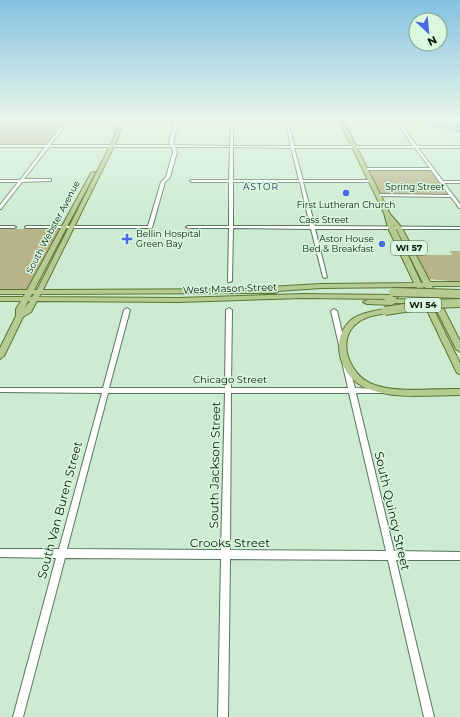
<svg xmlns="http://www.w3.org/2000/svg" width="460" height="717" viewBox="0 0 460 717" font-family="Montserrat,sans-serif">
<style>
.green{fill:#b8b388}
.water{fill:#90d6d7;stroke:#689d9b}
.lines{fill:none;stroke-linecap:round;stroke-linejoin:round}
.minor-casing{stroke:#5a765f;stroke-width:2}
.major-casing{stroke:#5a7633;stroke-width:2}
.minor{fill:#fff;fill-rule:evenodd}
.major{fill:#b5cb91;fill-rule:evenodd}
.major-bridge-casing{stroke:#5a7633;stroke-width:10;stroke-linecap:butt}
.major-bridge{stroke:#b5cb91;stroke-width:8}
.poi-dot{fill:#486cdf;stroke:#d9f8de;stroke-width:1.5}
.labels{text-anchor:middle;stroke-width:3;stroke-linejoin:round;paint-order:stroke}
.far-neighbourhood-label{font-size:9px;letter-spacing:1px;fill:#192a61;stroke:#d9f8de}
.far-street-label{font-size:9px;fill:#0c170e;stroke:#d9f8de}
.far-poi-label{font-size:9px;fill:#0c170e;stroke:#d9f8de}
.shield{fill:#d9f8de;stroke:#4a5a4c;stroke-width:1}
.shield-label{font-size:9px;font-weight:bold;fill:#0c170e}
.street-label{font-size:10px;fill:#0c170e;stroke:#d9f8de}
.near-street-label{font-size:12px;fill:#0c170e;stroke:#d9f8de}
</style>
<rect width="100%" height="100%" fill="#ccebd1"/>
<path class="green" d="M0,120H66L47,145H0Z
M365,169H432L452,196L378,195Z
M0,229H61L28,289H0Z
M450,251H460V282L429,279L415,255H452Z"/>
<path class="water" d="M419,120H460V132L430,125Z"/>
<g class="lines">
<defs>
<path id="minor" d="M66,120H69L50,145H171L169,142L175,120H178L173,142L174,145L230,146L231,120H233V146H291L285,120H288L294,146H413L395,120H398L417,146H460V148H418L443,181H460V183H444L460,204V208H459L451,197L377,196V194H378L449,195L431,170H365L363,169L365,168H430L415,148H294L303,180H371L373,181L371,182H303L315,226L460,227V229H315L327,277L325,278L323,277L311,229L233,228L232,281L230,282H228L229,228H188L186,227L188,226H229V182H192L190,181L192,180H229L230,147H175L177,152L170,177L165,182L152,228H25V227L27,226H148L161,182L166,177L173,152L172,147H49L24,179H51V181L22,182L1,209H0V205L18,182H0V180H20L45,147H0V145H47ZM233,147L291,148L299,180H233ZM233,182H300L310,226H233Z
M0,226H14L16,227L14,228H0Z
M127,308L130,310L109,388H225L226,310L229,308L232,310L231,388H348L343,366L346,364L349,366L355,388L384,389L385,391L384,393H356L394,551L460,552V560H396L434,717H424L388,560L230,559L228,717H218L221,559L65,558L23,717H13L56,558L0,557V549H59L102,393L0,392V388H103L124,310ZM108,393H225L221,550L67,549ZM231,393H349L386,551L230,550Z
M334,309L337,311L345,345L342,347L339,345L331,311Z"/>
<path id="major" d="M339,120H343L390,214L402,228L430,282H460V286H432L460,341V352L456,349L425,287H423L429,300L433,302L431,304L460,363V374L457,373L456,371L424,304L395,303L392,305L367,304L363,302C370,297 380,302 386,299L304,298L179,302L37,301L31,312L23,317L4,356L0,359V348L16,316V309L21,301H0V297H23L25,294H0V290H27L91,173L95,172V173L34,290H37L114,138L117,127L119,126L121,127L118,138L43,290L266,289L269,287L321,284L414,283L388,228L384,213ZM393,223L396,228L423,283H421ZM416,287L422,300L395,299L398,297L395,295L304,294L179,298L39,297L41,294L275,293L277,292L278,291L321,288ZM32,294H34L32,297H30ZM28,301H30L23,310L24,309Z
M385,309H388L389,311L388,313C377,315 365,316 356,324C336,341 350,375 372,384C397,394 433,388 460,389V395C429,395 395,400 366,388C341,378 328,340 351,320C360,313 374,311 385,309Z"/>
</defs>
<use href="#minor" class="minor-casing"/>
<use href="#major" class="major-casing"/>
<use href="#minor" class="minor"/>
<use href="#major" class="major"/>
<defs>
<path id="major-bridge" d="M393,292L460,294
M385,311L431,304L460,303"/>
</defs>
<use href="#major-bridge" class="major-bridge-casing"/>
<use href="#major-bridge" class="major-bridge"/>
</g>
<linearGradient id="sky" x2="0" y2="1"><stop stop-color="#85c2e1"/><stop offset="0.54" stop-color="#e8f6ea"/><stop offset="1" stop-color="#e8f6ea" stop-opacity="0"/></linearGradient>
<rect width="460" height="221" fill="url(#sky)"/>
<g class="poi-dot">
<circle cx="346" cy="193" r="4"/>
<path d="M125 233h4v4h4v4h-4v4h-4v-4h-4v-4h4z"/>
<circle cx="382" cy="244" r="4"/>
</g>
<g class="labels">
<g class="far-neighbourhood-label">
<text x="261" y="190">ASTOR</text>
</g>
<g class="far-street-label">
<text x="415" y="190">Spring Street</text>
<text x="324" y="223">Cass Street</text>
<text transform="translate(53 227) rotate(-62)" y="3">South Webster Avenue</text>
</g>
<g class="far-poi-label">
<text x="346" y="208">First Lutheran Church</text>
<text x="136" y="237" text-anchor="start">Bellin Hospital<tspan x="136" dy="10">Green Bay</tspan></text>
<text x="374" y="242" text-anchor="end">Astor House<tspan x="374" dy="10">Bed &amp; Breakfast</tspan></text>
</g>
<g class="shield">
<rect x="391" y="241" width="36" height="14" rx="3"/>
<rect x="405" y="298" width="36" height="14" rx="3"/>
</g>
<g class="shield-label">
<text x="409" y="251">WI 57</text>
<text x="423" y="308">WI 54</text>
</g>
<g class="street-label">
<text transform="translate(230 288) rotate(-2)" y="4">West Mason Street</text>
<text x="230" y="383">Chicago Street</text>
</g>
<g class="near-street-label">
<text transform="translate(215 465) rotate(-89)" y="4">South Jackson Street</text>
<text transform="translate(60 510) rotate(-75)" y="4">South Van Buren Street</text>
<text transform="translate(392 511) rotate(77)" y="4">South Quincy Street</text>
<text x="230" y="547">Crooks Street</text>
</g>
</g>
<g transform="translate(428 32) rotate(154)"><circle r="19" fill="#d9f8de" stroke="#879e8b"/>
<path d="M0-3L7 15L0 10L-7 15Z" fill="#486cdf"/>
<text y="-6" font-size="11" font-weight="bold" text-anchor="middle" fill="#0c170e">N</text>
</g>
</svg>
